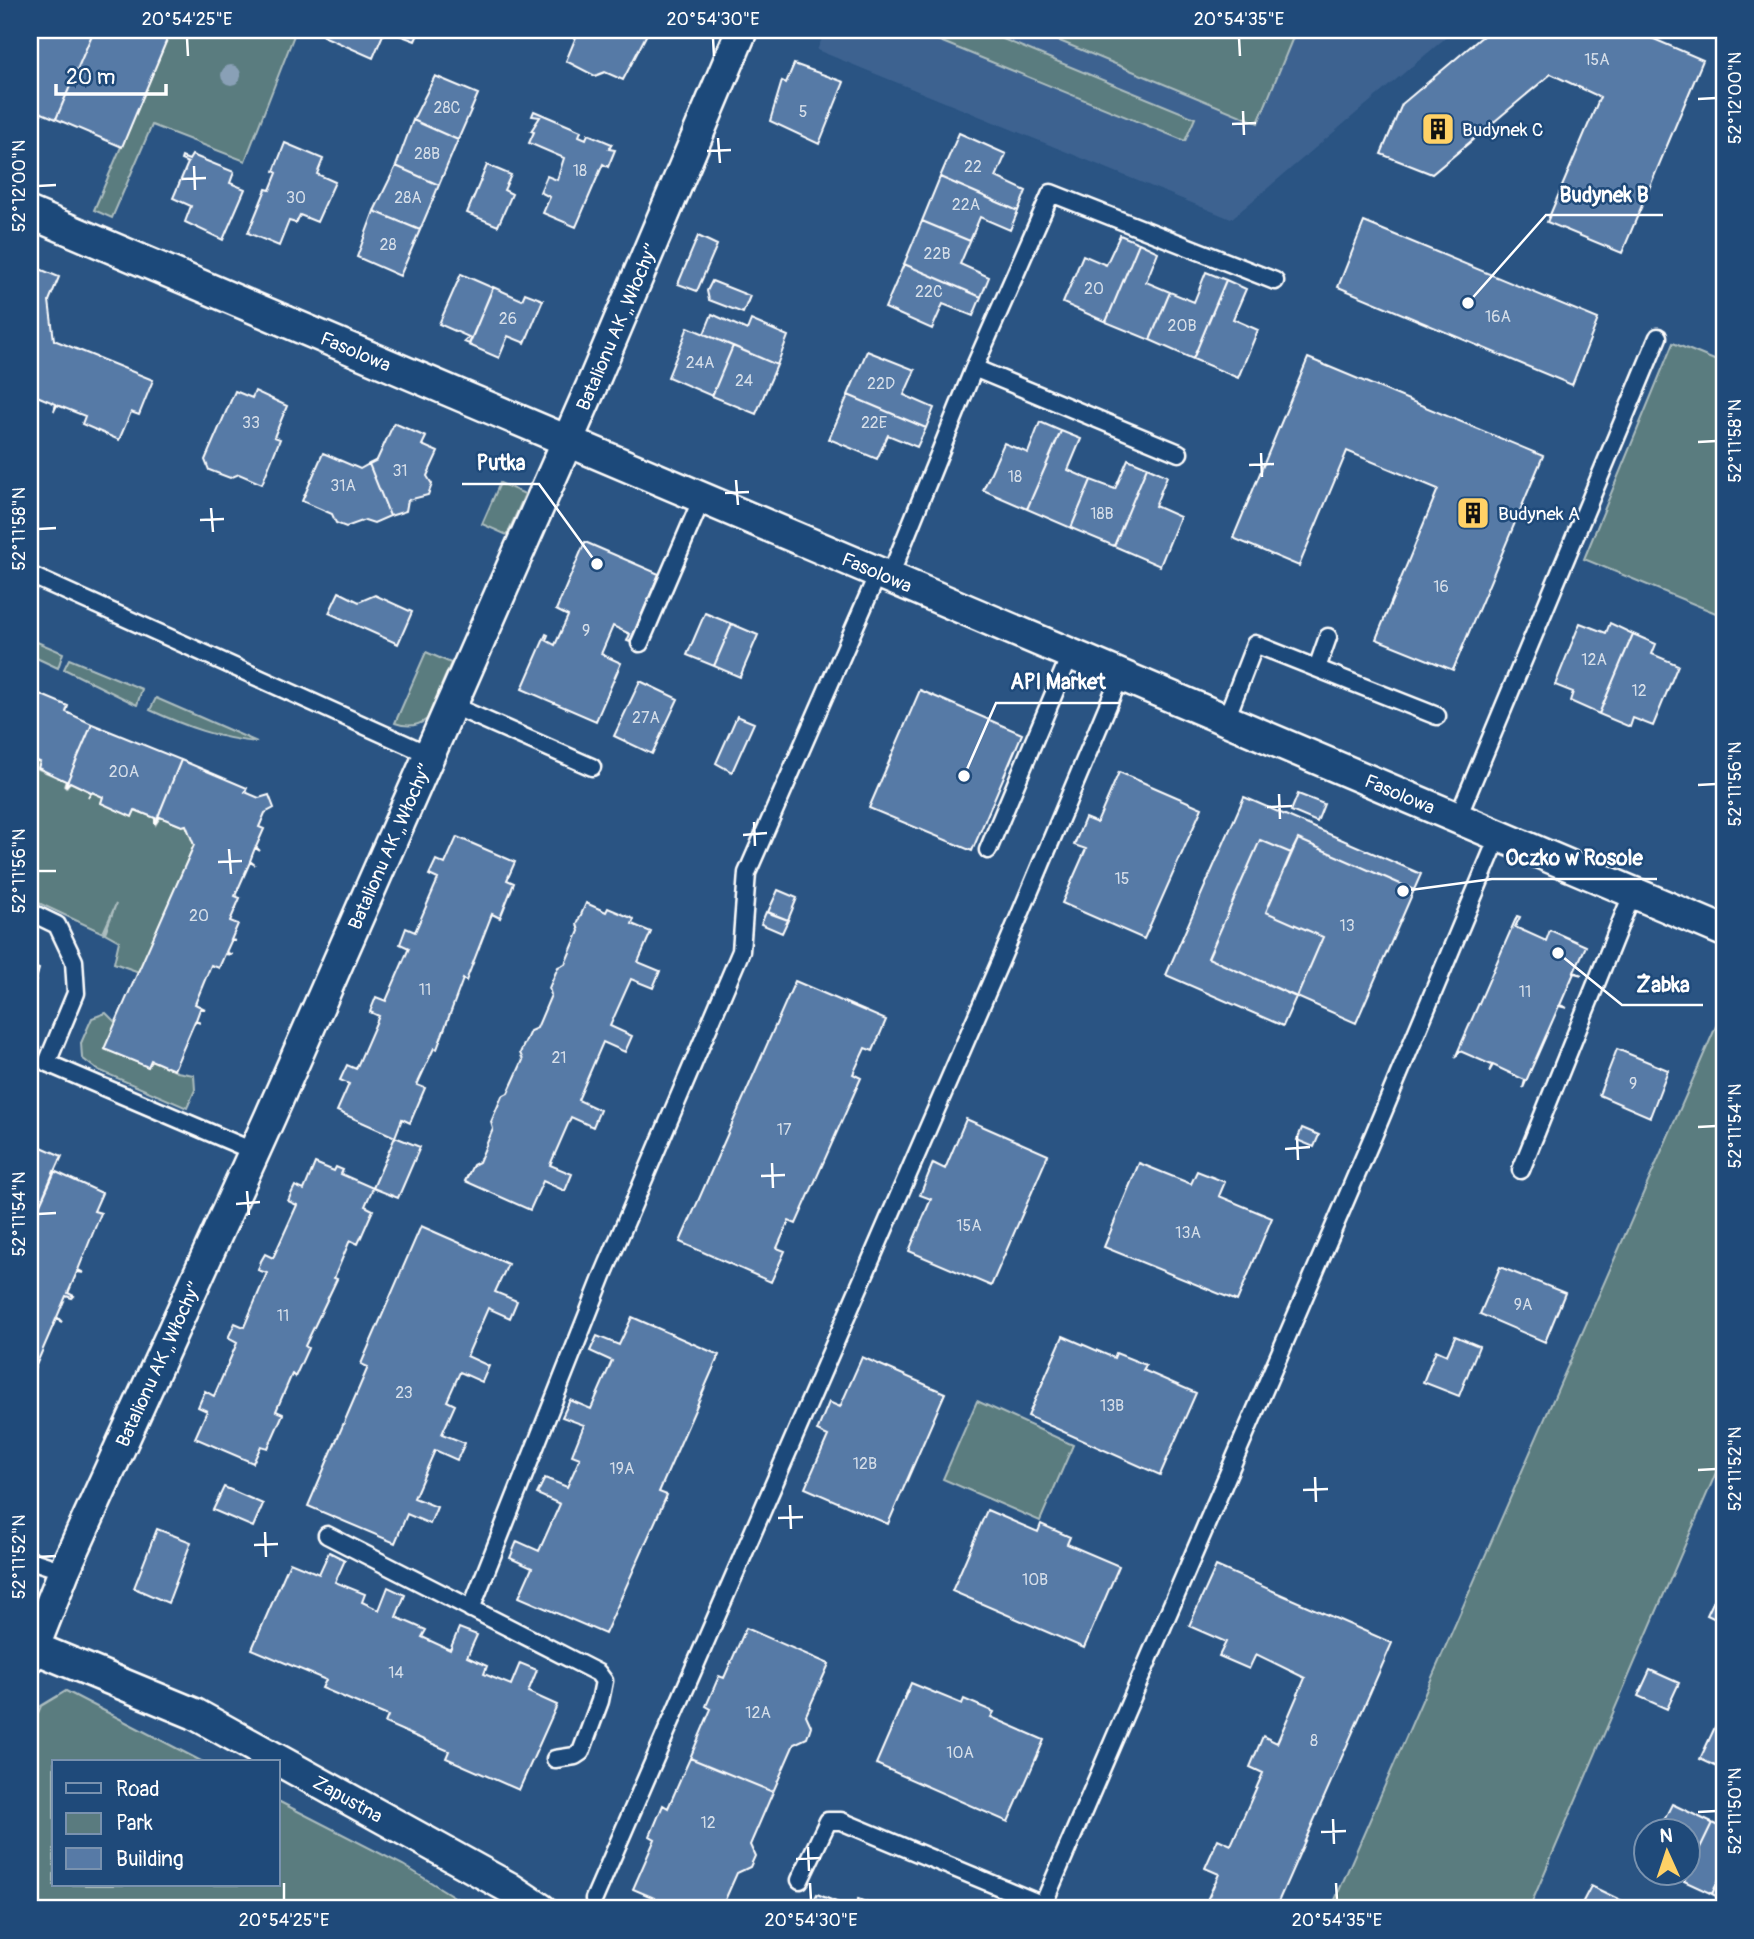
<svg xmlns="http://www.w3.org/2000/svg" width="1754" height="1939" viewBox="0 0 1754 1939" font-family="Pangolin,sans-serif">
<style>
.built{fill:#3c6290}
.green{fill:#5a7b7f;stroke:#acbdbf;stroke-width:2}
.building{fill:#577aa6;stroke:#fff;stroke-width:2}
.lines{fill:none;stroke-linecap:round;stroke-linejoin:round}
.service-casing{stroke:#fff;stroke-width:21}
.minor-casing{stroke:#fff;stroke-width:35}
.service{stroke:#1f4a7a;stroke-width:16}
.minor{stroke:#1f4a7a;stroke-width:30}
.tree{fill:#89a0b6}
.ticks{fill:none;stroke:#fff;stroke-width:2.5}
.labels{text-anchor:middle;stroke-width:5;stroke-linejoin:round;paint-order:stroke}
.number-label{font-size:16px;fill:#d5dee9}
.poi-label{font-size:19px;fill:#fff;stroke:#1f4a7a;text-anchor:start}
.street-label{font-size:19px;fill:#fff;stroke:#1f4a7a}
.leader{fill:none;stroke:#fff;stroke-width:2.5}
.callout-dot{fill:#fff;stroke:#1f4a7a;stroke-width:2.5}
.callout-label{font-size:21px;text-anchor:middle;font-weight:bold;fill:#fff;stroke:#1f4a7a;stroke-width:5;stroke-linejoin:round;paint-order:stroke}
.neatline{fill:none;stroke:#fff;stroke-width:2.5}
.ticks-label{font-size:18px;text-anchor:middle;fill:#fff}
</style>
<rect width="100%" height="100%" fill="#2a5483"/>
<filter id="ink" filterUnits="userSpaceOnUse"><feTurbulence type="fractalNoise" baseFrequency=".0143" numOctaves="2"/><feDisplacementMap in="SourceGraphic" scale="14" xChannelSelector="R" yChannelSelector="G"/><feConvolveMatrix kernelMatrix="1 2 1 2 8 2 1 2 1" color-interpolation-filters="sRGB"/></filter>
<g filter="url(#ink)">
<path class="built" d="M826,30H1455L1231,219L817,50Z"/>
<path class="green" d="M171,30H296L245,161L152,125L112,218L94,210Z
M913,30H981L1195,118L1185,141Z
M1033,30H1296L1258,123Z
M1673,343L1724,364L1723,616L1584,559Z
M500,483L525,494L507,535L482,524Z
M30,639L63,653L58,668L30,655Z
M426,652L451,663L427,719C417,727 406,727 395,723Z
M69,659L142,689L137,705L64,669Z
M156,698L257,742C219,739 185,726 150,710Z
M30,758L40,762L38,769L66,781L64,786L66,788L70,782L91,792L89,797L92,792L103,797L101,803L132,816L135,810L155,818L156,824L160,817L182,826L186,825L194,845L139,972L114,963L119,941L105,933L116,904L103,933L30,899Z
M1724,1008V1454L1529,1909H1331Z
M106,1013L116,1023L105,1049L148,1067L151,1060L177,1072L194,1075L195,1090L187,1108L96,1069L82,1058L81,1043L92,1018Z
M977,1401L1073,1445L1040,1521L943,1479Z
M66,1691L203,1762H54V1885H278V1801L403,1865L474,1909H30V1731L41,1706Z"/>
<path class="building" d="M30,30H94L56,119L30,108Z
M94,30H171L122,147L56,119Z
M325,30H385L373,58L323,36Z
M386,30H420L415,41Z
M576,30H649L623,80L605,72L595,76L566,61L576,37Z
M1490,30H1633L1703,60L1622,253L1547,222L1600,97L1551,74L1432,174L1381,154L1402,104Z
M794,64L844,82L819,144L770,121L782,81L786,83Z
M435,76L478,94L458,140L413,120Z
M534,111L581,131L579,136L586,139L588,134L612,144L609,149L615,150L608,167L603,164L576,227L543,213L550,197L540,192L547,176L557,180L564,158L529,143L534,132L531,131L540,117L532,116Z
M413,120L458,140L439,185L396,166Z
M959,133L1006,154L996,177L1026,191L1018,211L940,177Z
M285,143L323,159L317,174L335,182L317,222L300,215L296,223L289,221L279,246L248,233L266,189L270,190L277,173L274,171Z
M192,155L234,172L230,183L245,189L223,240L185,222L191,206L173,198L188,163L181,160L182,157L189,160Z
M487,165L511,175L504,190L512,194L498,226L467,213Z
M396,166L439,185L420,230L374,211Z
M940,177L1018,211L1010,230L980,217L970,241L922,221Z
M374,211L420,230L400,276L357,257Z
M922,221L970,241L960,264L989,277L981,297L904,264Z
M1364,222L1598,319L1572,385L1338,287Z
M1120,235L1139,243L1106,322L1063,303L1083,255L1106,265Z
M698,236L717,245L697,291L678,284Z
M1139,243L1158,252L1146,282L1170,292L1150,340L1106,322Z
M904,264L981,297L973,316L943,304L932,329L885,308Z
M30,265L59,277L49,301L54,340L153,380L139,415L131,412L119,440L82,424L85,416L57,405L54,411L56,404L30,393Z
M1206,272L1226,280L1193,359L1150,340L1170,292L1194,302Z
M461,274L493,288L469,344L464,342L469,337L439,324Z
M1226,280L1246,289L1233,319L1258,330L1238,378L1193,359Z
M712,281L750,296L743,313L709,300L707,291Z
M493,287L522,300L525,293L543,300L525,343L508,336L499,358L469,345Z
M712,314L747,330L751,320L788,336L777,365L704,334Z
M688,327L733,346L712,396L668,377Z
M733,346L777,365L756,414L712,396Z
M867,351L915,370L904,395L934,408L926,428L848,395Z
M1308,358L1543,456L1453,670L1376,639L1438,489L1347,451L1299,566L1233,538Z
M235,391L252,398L255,391L287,406L274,437L280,439L262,484L239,474L230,478L209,470L205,460Z
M848,395L926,428L917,447L888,435L877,459L829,439Z
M1040,422L1061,431L1027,509L983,490L1004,443L1028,453Z
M394,423L426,437L422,445L438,452L427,476L432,484L428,495L408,500L406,511L390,516L369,464L377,460Z
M1061,431L1081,439L1068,470L1091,480L1071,528L1027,509Z
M323,453L360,469L369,464L390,516L374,523L365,520L346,527L336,523L332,514L302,501Z
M1128,459L1147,467L1114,546L1071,528L1091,480L1115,489Z
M1147,467L1167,476L1155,506L1180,517L1160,566L1114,546Z
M585,542L659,574L630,642L627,641L630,634L613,626L601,654L621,663L596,721L522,689L546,634L548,635L546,640L555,645L568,616L556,610Z
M339,592L359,602L375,595L412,612L398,644L329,613Z
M705,613L732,624L714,666L687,655Z
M1580,623L1606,633L1610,623L1633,634L1599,714L1570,701L1573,692L1555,685Z
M732,624L758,635L740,677L714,666Z
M1633,634L1656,644L1652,654L1678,665L1653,726L1633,718L1630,727L1599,714Z
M640,681L678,699L652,754L614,736Z
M30,690L68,706L66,712L92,724L65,787L66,781L38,768L40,762L30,758Z
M920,690L1022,734L972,851L869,808Z
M737,716L754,723L732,772L716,763Z
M92,724L181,760L155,824V818L135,810L132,817L101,803L103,797L92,792L88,797L91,792L70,782L65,787Z
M181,760L247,788L245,792L259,798L269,795L274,808L265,813L259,827L264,829L256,847L260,851L255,848L250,861L255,865L250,862L235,896L240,898L230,921L238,924L231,940L236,941H231L226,952L232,955L225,954L219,968L211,965L195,1004L205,1009H200L196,1020L200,1023L195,1021L174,1070L151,1060L148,1067L104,1049L194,845L186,825L182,826L160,817L155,824Z
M1119,772L1202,808L1144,939L1062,903L1086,849L1074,845L1085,818L1097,823Z
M1298,794L1324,804L1317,822L1291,811Z
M1244,797L1421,874L1414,890L1298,839L1291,853L1260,840L1208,958L1296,997L1283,1026L1166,975Z
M457,837L515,862L507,880L514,883L500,918L492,914L466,981L463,979L437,1049L434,1048L417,1085L425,1088L410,1123L402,1119L395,1137L337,1111L349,1084L340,1080L347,1065L356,1069L379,1016L370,1012L376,997L386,1001L409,948L400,944L406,928L415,932L438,879L429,875L436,860L445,864Z
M1298,839L1414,890L1356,1023L1297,997L1323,937L1266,912Z
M1260,840L1291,853L1266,912L1323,937L1297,997L1208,958Z
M778,890L797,898L788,920L768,912Z
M586,903L606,912L608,908L634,919L632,924L651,932L638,962L660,971L653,988L631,979L610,1026L632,1036L625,1052L603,1042L578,1100L600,1110L593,1127L571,1117L550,1165L572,1174L565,1191L543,1181L530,1210L465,1181L473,1165L479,1162L493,1129L491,1122L502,1096L508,1093L523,1060L520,1053L530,1031L537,1028L551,995L549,988L558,967L565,964L579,931L577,924Z
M766,912L788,920L782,933L761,924Z
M1517,916L1520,917L1515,927L1546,941L1550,930L1586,946L1574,972L1582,975L1574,973L1560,1005L1567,1008L1559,1006L1523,1088L1525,1080L1493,1065L1489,1072L1492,1065L1460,1051L1455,1058Z
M30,965L39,969L30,1001Z
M795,981L886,1020L873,1051L865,1048L853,1074L861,1078L796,1224L789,1221L777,1248L785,1251L771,1282L680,1242Z
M1617,1049L1668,1070L1650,1117L1599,1095Z
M966,1119L1048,1155L991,1286L909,1251L931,1199L920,1195L933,1163L945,1169Z
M1302,1128L1319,1135L1314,1147L1297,1140Z
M395,1137L420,1147L398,1198L373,1188Z
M30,1142L62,1156L37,1211L30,1208Z
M315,1163L334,1171L336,1167L343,1170L341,1174L373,1188L365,1206L373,1210L358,1244L350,1240L334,1278L337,1279L305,1346L308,1348L295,1377L292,1374L276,1411L283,1414L268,1448L261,1446L253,1463L195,1438L207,1411L198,1407L205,1391L214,1396L237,1343L228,1338L235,1323L244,1327L267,1273L258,1270L261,1261L265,1254L273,1258L297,1205L288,1201L291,1194L295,1186L304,1190Z
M1139,1163L1191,1184L1197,1171L1225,1182L1219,1196L1272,1218L1237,1301L1104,1247Z
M54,1171L102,1193L94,1211L101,1213L78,1270L84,1273L77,1272L68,1293L74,1296L72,1298L66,1296L57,1317L62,1322L56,1319L30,1379V1228Z
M421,1226L508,1264L495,1292L517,1301L510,1318L488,1308L467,1356L489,1366L482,1382L460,1372L447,1401L455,1405L442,1434L465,1443L457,1460L435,1450L414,1498L437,1507L430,1524L407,1514L395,1543L308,1506L368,1367L361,1364Z
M1500,1267L1565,1293L1545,1342L1480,1314Z
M632,1317L719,1355L659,1492L667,1495L605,1634L519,1597L532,1568L510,1558L517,1541L539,1551L560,1504L537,1494L545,1478L567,1487L580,1458L572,1455L584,1425L562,1417L570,1400L591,1409L612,1361L590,1351L597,1336L619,1345Z
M1063,1336L1114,1358L1116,1353L1146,1365L1143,1370L1196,1393L1160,1475L1028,1416Z
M1455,1336L1479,1346L1459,1396L1423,1382L1436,1350L1447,1355Z
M862,1357L945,1393L888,1524L805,1488L828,1436L817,1431L829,1402L840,1407Z
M224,1487L263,1504L253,1527L213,1510Z
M987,1510L1038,1532L1041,1524L1070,1537L1067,1544L1119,1566L1084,1648L952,1591Z
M157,1529L191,1542L168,1603L134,1588Z
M329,1552L345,1560L335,1582L365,1594L362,1602L379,1610L388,1587L405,1595L396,1617L426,1630L422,1637L450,1650L459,1628L477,1635L467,1657L487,1666L484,1674L511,1685L520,1663L537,1670L528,1692L557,1705L519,1790L446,1758L449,1751L385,1723L388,1716L322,1688L326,1680L252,1649L290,1562L319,1574Z
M1216,1566L1392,1643L1275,1909H1203L1219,1874L1205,1868L1218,1839L1231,1845L1263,1773L1250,1767L1263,1736L1277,1743L1305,1678L1256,1654L1249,1669L1219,1656L1226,1642L1189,1626Z
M1724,1579V1623L1707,1615Z
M746,1628L829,1664L806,1715L811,1726L807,1738L794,1744L773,1792L690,1758L711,1709L706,1706L719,1676L724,1678Z
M1650,1670L1679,1683L1667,1709L1638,1696Z
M911,1683L962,1704L964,1699L994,1712L991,1717L1044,1740L1008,1822L876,1764Z
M1724,1708V1770L1700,1759Z
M690,1758L773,1792L750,1845L755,1856L750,1867L737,1873L721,1909H680L633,1889L655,1839L650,1836L663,1805L668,1808Z
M1672,1804L1712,1823L1684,1881L1666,1872H1688V1830H1659Z
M1712,1823L1724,1829V1868L1712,1894L1684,1881Z
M1724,1868V1900L1712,1894Z
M1591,1886L1639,1909H1579Z
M817,1894L853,1909H810Z
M858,1899L882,1909H854Z"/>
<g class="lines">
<defs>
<path id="service" d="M974,368L1179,453
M30,575L430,755
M890,576L974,368L1051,193L1275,281
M640,643L703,496
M1317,668L1328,637
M451,705L592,767
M1226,719L1255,644L1437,716
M1458,817L1658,337
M988,850L1071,653
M30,912L57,925L74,961L76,993L47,1063L253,1151
M1521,1170L1633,892
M327,1535L598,1673L604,1681L600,1701L581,1752L575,1756L555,1759
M30,1560L64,1571
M471,1609L604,1273L741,951L747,873L879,571
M800,1880L828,1821H841L1043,1905L1374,1134L1499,835
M594,1899L1000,962L1121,674"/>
<g id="minor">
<path id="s1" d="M30,213L1724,931"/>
<path id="s2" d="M35,1648L195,1714L508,1887L541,1909"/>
<path id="s3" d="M30,1657L64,1571L270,1117L592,385L742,30"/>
</g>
</defs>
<use href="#service" class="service-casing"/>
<use href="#minor" class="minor-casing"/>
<use href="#service" class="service"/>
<use href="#minor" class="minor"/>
</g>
<circle class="tree" cx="231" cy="75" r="10"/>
</g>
<path class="ticks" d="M187,38L188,56M713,38L714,56M1239,38L1240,56M1698,99L1716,98M1243,111L1244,135M1232,124L1256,123M718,138L720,163M707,151L731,150M194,166L195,190M182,179L206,178M38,186L56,185M1698,442L1716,441M1261,453L1262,477M1249,465L1274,464M736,480L738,505M725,493L749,492M211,508L213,532M200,520L224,519M38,529L56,528M1698,785L1716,784M1279,794L1280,819M1267,807L1292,806M754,822L755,846M743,835L767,833M229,849L231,874M218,862L242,861M38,871H56M1698,1127L1716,1126M1297,1136L1298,1160M1285,1149L1310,1147M772,1163L773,1188M761,1176L785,1175M247,1191L249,1215M236,1204L260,1202M38,1214L56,1213M1698,1470L1716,1469M1315,1477L1316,1502M1303,1490L1328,1489M790,1505L791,1529M778,1518L803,1517M265,1532L266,1557M254,1545L278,1544M38,1557L56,1556M1698,1812L1716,1811M1333,1819L1334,1844M1321,1832L1346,1831M808,1847L809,1871M796,1859L821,1858M284,1883V1900M810,1883L811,1900M1336,1883L1337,1900"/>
<defs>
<symbol id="building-square" viewBox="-11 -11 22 22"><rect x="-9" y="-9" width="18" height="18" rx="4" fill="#ffd166" stroke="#1f4a7a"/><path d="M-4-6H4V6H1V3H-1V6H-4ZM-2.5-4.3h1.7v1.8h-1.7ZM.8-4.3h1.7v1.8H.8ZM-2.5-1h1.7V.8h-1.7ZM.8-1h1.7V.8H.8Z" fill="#111"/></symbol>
</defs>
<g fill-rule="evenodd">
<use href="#building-square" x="1419" y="110" width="38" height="38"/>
<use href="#building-square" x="1454" y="494" width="38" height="38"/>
</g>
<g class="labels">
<g class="number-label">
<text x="1597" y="65">15A</text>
<text x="447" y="113">28C</text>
<text x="803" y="117">5</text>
<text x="427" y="159">28B</text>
<text x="973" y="172">22</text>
<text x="580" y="176">18</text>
<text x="296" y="203">30</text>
<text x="408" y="203">28A</text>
<text x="966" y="210">22A</text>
<text x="388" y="250">28</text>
<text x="937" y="259">22B</text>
<text x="1094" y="294">20</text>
<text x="929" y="297">22C</text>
<text x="1498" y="322">16A</text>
<text x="508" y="324">26</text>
<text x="1182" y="331">20B</text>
<text x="700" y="368">24A</text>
<text x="744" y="386">24</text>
<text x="881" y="389">22D</text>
<text x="251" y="428">33</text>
<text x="874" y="428">22E</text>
<text x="400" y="476">31</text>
<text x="1015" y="482">18</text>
<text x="343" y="491">31A</text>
<text x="1102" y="519">18B</text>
<text x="1441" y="592">16</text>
<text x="586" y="636">9</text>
<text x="1594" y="665">12A</text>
<text x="1639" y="696">12</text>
<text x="646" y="723">27A</text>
<text x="124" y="777">20A</text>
<text x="1122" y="884">15</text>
<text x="199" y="921">20</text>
<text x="1347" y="931">13</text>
<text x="425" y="995">11</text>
<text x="1525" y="997">11</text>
<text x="559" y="1063">21</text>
<text x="1633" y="1089">9</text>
<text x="784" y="1135">17</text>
<text x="969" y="1231">15A</text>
<text x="1188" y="1238">13A</text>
<text x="1523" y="1310">9A</text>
<text x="283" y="1321">11</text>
<text x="404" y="1398">23</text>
<text x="1112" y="1411">13B</text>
<text x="865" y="1469">12B</text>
<text x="622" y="1474">19A</text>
<text x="1035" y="1585">10B</text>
<text x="396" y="1678">14</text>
<text x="758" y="1718">12A</text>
<text x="1314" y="1746">8</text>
<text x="960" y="1758">10A</text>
<text x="708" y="1828">12</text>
</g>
<g class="poi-label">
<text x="1462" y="136">Budynek C</text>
<text x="1498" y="520">Budynek A</text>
</g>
<g class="street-label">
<text dy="7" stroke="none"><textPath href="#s3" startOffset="1454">Batalionu AK „Włochy”</textPath></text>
<text dy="7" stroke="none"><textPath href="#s1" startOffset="354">Fasolowa</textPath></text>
<text dy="7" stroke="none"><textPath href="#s1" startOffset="920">Fasolowa</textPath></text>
<text dy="7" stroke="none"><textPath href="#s1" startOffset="1488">Fasolowa</textPath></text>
<text dy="7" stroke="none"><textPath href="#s3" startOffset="887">Batalionu AK „Włochy”</textPath></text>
<text dy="7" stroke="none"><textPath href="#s3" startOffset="320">Batalionu AK „Włochy”</textPath></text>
<text dy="7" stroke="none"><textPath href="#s2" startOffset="348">Zapustna</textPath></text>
</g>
</g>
<path class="leader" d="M1468 303L1546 215H1663M597 564L539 484H462M964 776L996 703H1120M1403 891L1492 879H1657M1558 953L1622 1005H1703"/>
<g class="callout-dot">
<circle cx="1468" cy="303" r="7"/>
<circle cx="597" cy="564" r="7"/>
<circle cx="964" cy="776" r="7"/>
<circle cx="1403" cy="891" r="7"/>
<circle cx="1558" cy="953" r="7"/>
</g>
<g class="callout-label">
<text x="1604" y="202">Budynek B</text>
<text x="501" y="470">Putka</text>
<text x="1058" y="689">API Market</text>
<text x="1574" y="865">Oczko w Rosole</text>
<text x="1663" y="992">Żabka</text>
</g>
<rect width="1754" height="1939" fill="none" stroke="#1f4a7a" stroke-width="77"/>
<rect x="52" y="1760" width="228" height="126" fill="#1f4a7a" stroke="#7992af" stroke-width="2"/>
<rect x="66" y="1783" width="35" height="10" fill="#1f4a7a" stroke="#7992af" stroke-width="2"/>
<text x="116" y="1796" font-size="21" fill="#ffffff">Road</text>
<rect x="66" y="1813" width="35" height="21" fill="#5a7b7f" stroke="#7992af" stroke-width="2"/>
<text x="116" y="1830" font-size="21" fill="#ffffff">Park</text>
<rect x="66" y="1848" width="35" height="21" fill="#577aa6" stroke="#7992af" stroke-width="2"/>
<text x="116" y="1866" font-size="21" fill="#ffffff">Building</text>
<g transform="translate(1667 1852) rotate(357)"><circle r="33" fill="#1f4a7a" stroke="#7992af" stroke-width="2"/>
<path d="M0-5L12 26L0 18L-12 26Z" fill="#ffd166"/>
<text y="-10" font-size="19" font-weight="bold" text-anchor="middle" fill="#ffffff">N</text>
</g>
<path d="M56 84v10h110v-10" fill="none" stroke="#ffffff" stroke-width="3.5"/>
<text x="66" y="84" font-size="21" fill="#ffffff" stroke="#1f4a7a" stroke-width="5" paint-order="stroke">20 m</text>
<rect x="38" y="38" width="1678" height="1862" class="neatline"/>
<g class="ticks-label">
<text x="187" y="25">20°54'25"E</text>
<text x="713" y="25">20°54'30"E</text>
<text x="1239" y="25">20°54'35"E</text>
<text transform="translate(1735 98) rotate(-90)" y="6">52°12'00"N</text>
<text transform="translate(19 186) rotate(-90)" y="6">52°12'00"N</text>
<text transform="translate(1735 441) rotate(-90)" y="6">52°11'58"N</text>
<text transform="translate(19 529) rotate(-90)" y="6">52°11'58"N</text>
<text transform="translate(1735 784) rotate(-90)" y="6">52°11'56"N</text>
<text transform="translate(19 871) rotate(-90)" y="6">52°11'56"N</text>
<text transform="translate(1735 1126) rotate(-90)" y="6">52°11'54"N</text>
<text transform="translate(19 1214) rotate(-90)" y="6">52°11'54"N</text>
<text transform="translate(1735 1469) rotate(-90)" y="6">52°11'52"N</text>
<text transform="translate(19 1557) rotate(-90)" y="6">52°11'52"N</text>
<text transform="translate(1735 1811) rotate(-90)" y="6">52°11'50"N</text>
<text x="284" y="1926">20°54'25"E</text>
<text x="811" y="1926">20°54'30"E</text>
<text x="1337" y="1926">20°54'35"E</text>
</g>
</svg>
